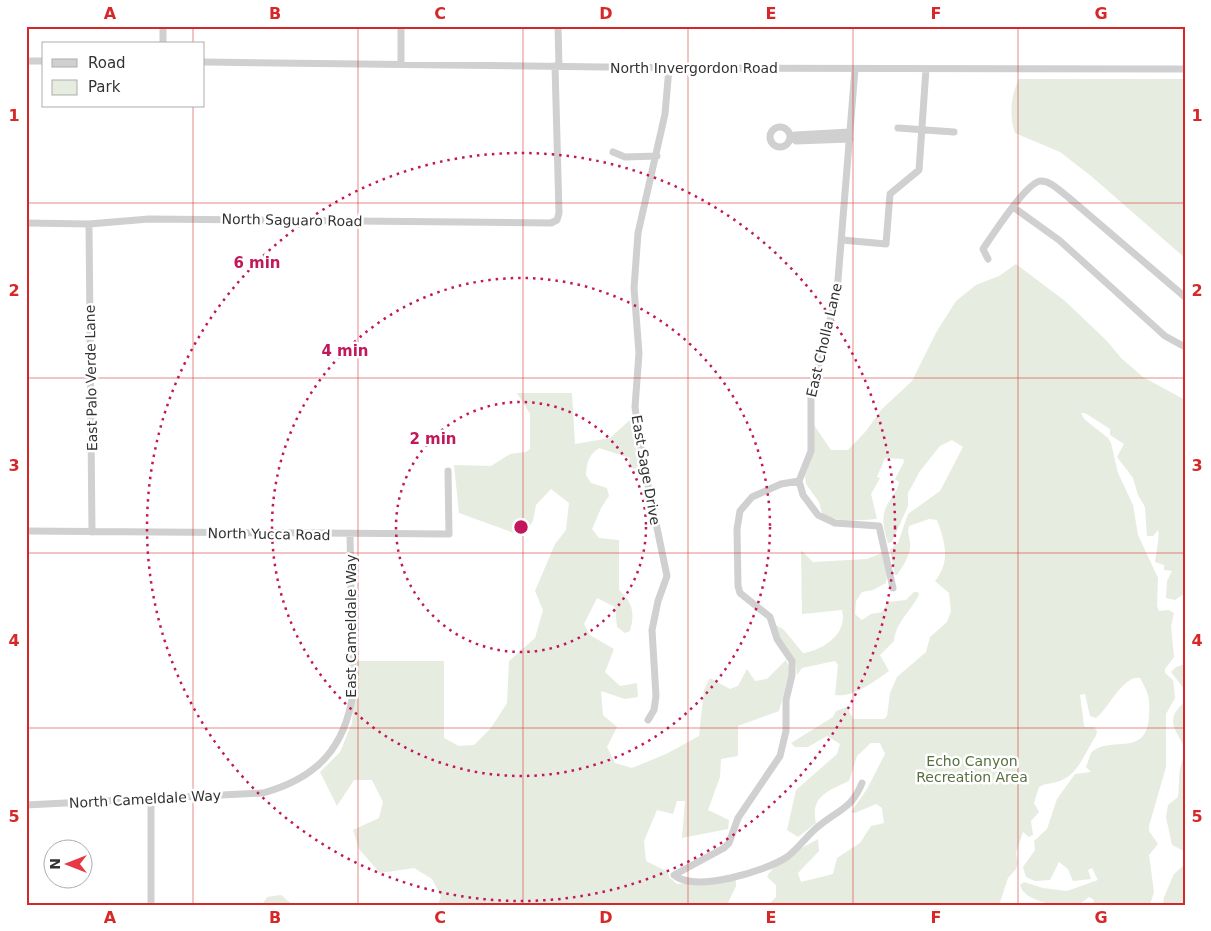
<svg xmlns="http://www.w3.org/2000/svg" width="1211" height="931" viewBox="0 0 1211 931" font-family="'DejaVu Sans',sans-serif">
<style>
.green{fill:#e6ecdf}
.lines{fill:none;stroke-linecap:round;stroke-linejoin:round}
.minor{stroke:#d0d0d0;stroke-width:7}
.grid{fill:none;stroke:#d62828;stroke-width:1;stroke-opacity:0.55}
.ring{fill:none;stroke:#c2185b;stroke-width:2.5;stroke-dasharray:2.5 5}
.labels{text-anchor:middle;stroke-width:5;stroke-linejoin:round;paint-order:stroke}
.street-label{font-size:14px;fill:#333;stroke:#fff}
.park-label{font-size:14px;fill:#56703f;stroke:#fff}
.centre{fill:#c2185b;stroke:#fff;stroke-width:2.5}
.ring-label{font-size:15px;text-anchor:middle;font-weight:bold;fill:#c2185b;stroke:#fff;stroke-width:5;stroke-linejoin:round;paint-order:stroke}
.neatline{fill:none;stroke:#d62828;stroke-width:2}
.grid-label{font-size:16px;text-anchor:middle;font-weight:bold;fill:#d62828}
</style>
<rect width="100%" height="100%" fill="#fff"/>
<path class="green" d="M1019,79H1185V258L1091,176L1060,152L1015,133C1009,117 1011,94 1019,79Z
M1016,264L1065,301L1107,341L1121,358L1143,377L1185,400V593L1175,600L1166,598L1167,581L1172,571L1164,570V565L1155,562C1156,555 1160,534 1158,530L1153,536H1147L1145,507L1138,495L1133,478L1117,457L1124,444L1110,435V429L1085,413H1081L1084,419L1108,438L1111,443L1118,473L1133,505L1138,535L1158,578L1157,606L1159,611L1169,610L1174,613L1171,626L1174,657L1165,669V673L1173,680L1175,698L1166,714V767L1149,826V831L1158,844L1149,855L1154,892L1150,905H1093L1094,900L1089,897C1086,899 1083,902 1079,904C1065,909 1023,902 1020,885L1024,882L1043,888L1067,891L1098,880L1092,868L1088,870L1091,879L1073,881L1068,869L1059,862L1050,880L1035,881L1026,877L1023,867L1035,850L1034,841L1047,829L1057,799L1075,774L1091,772L1086,767L1091,753C1110,734 1146,759 1149,717C1150,698 1149,694 1140,678C1123,675 1109,708 1096,718L1090,716L1085,694L1080,695L1084,725L1085,727H1094L1097,731L1096,736C1086,750 1079,773 1062,780C1054,784 1047,782 1039,787L1034,803L1039,812L1031,821L1033,835L1029,837L1023,832L1016,853L1018,863L1016,869L1008,878L999,905H768L776,897V885L767,877C776,860 802,848 818,839L819,851L798,873L801,882L833,874L837,858L860,843L871,826L884,823L882,808L876,804L855,813L851,812L867,789L885,754L880,743H871L857,756L849,781C828,791 810,796 816,823L798,837L787,830L796,790L837,754L840,744L827,736L808,747H795L791,743L833,717L836,711L847,707L853,719H884L887,716L890,693L897,677L926,652L930,637L947,622L951,611L949,593L935,581C951,561 945,542 937,520L929,519L909,526C907,533 909,535 910,542C912,553 903,566 897,575H895L890,550L898,543L908,514L940,491L963,447L952,440L940,446L920,471L908,493V506L892,542L888,543C883,527 880,515 890,500C894,494 898,489 899,482L895,479L904,462L903,459L885,458L877,477L880,478L871,494L877,519C858,520 838,524 822,513L819,502L806,484L805,476L814,449V425L831,450H848L866,431L882,409L912,381L937,331L956,301L976,285L999,276Z
M517,393H572L575,444L610,438L630,420L632,422L639,466L635,469L628,467L630,458L599,448C588,455 587,463 586,475L591,483L607,488L609,496L601,508L592,529L599,538L619,540V590C633,603 635,613 630,631L625,633L617,627L615,607L597,598L584,624L590,635L614,649L605,672L620,686L637,683L638,697L625,699L601,691L603,715L617,727L607,747L615,763L632,768L666,754L699,736L704,690L710,678L730,689L738,686L747,669L755,681L767,679L786,660L790,670L779,711L738,726V756L721,759L720,777L708,810L729,820L728,829L682,838L685,801H677L673,814L657,810L644,841L646,861L668,872L669,877L677,884L736,880V886L727,905H438L441,896L432,879L414,868L380,873L359,849L353,830L379,818L383,802L372,780H354L337,806L320,772L340,752L352,723L356,661H444V738L459,746L474,745L491,728L507,703L509,661L535,638L543,610L535,591L555,544L566,530L569,503L551,489L536,505L533,521L528,529L514,533L459,513L454,465L491,466L510,454L526,452L530,449V414Z
M801,550L813,562L867,559L882,553L887,575L886,583L873,590L862,592L856,601L855,614L862,620L871,614L882,612L888,602L906,600L914,592H918L919,595C910,612 896,622 894,641L880,655L889,671C875,681 853,698 835,695L838,665L835,661L802,668L797,675L795,661L780,639L776,625L784,630L803,653C823,650 848,634 842,610L802,614Z
M1185,664V690L1171,672L1176,667Z
M1185,702V748C1175,729 1164,719 1185,702Z
M1185,756V851H1184L1172,845L1166,817L1168,805L1178,797C1180,783 1177,768 1185,756Z
M1185,864V905H1163L1164,897L1174,874Z
M281,895L293,905H262L267,897Z"/>
<g class="lines">
<path class="minor" d="M163,26V44
M401,26V64
M558,26L559,66
M26,61H44
M204,62L681,68L1185,69
M855,69L837,292L811,396V451L799,481L803,495L818,515L835,523L879,526L893,588
M770 137a10 10 0 1 1 20 0a10 10 0 1 1-20 0Z
M898,128L954,132
M850,139L796,141L791,137L795,135L850,132
M613,152L625,157L657,156
M1013,207L1059,240L1165,336L1185,347
M26,223L89,224L149,219L551,223L557,220L559,213L555,66
M89,224L92,532
M842,240L886,244L890,194L919,170L926,69
M988,259L983,249C992,236 1027,181 1041,181C1051,181 1060,191 1068,197L1185,297
M799,481L781,484L752,497L740,511L737,529L738,586L740,593L770,617L777,639L792,661V675L786,700V731L780,756L738,818L729,843L724,848L674,875C695,893 766,871 787,857C799,848 808,834 820,825C840,809 852,808 862,783
M26,531L449,534L448,471
M648,720L654,710L656,696L652,630L658,601L667,576L643,461L635,407L639,353L634,288L638,233L665,114L669,68
M26,805L263,793C317,778 345,748 353,693L350,535
M151,905V800"/>
</g>
<path class="grid" d="M193,26V44M358,26V905M523,26V905M688,26V905M853,26V905M1018,26V905M193,106V905M26,203H1185M26,378H1185M26,553H1185M26,728H1185"/>
<g class="ring">
<circle cx="521" cy="527" r="125"/>
<circle cx="521" cy="527" r="249"/>
<circle cx="521" cy="527" r="374"/>
</g>
<g class="labels">
<g class="street-label">
<text x="694" y="73">North Invergordon Road</text>
<text transform="translate(292 220) rotate(1)" y="5">North Saguaro Road</text>
<text transform="translate(824 340) rotate(-77)" y="5">East Cholla Lane</text>
<text transform="translate(91 378) rotate(-91)" y="5">East Palo Verde Lane</text>
<text transform="translate(646 470) rotate(80)" y="5">East Sage Drive</text>
<text transform="translate(269 534) rotate(1)" y="5">North Yucca Road</text>
<text transform="translate(351 626) rotate(-90)" y="5">East Cameldale Way</text>
<text transform="translate(145 799) rotate(-3)" y="5">North Cameldale Way</text>
</g>
<g class="park-label">
<text x="972" y="766">Echo Canyon<tspan x="972" dy="16">Recreation Area</tspan></text>
</g>
</g>
<circle cx="521" cy="527" r="8" class="centre"/>
<g class="ring-label">
<text x="257" y="268">6 min</text>
<text x="345" y="356">4 min</text>
<text x="433" y="444">2 min</text>
</g>
<rect width="1211" height="931" fill="none" stroke="#ffffff" stroke-width="55"/>
<rect x="42" y="42" width="162" height="65" fill="#ffffff" stroke="#adadad"/>
<rect x="52" y="59" width="25" height="8" fill="#d0d0d0" stroke="#adadad"/>
<text x="88" y="68" font-size="15" fill="#333333">Road</text>
<rect x="52" y="80" width="25" height="15" fill="#e6ecdf" stroke="#adadad"/>
<text x="88" y="92" font-size="15" fill="#333333">Park</text>
<g transform="translate(68 864) rotate(270)"><circle r="24" fill="#ffffff" stroke="#adadad"/>
<path d="M0-4L9 19L0 12L-9 19Z" fill="#e63946"/>
<text y="-8" font-size="14" font-weight="bold" text-anchor="middle" fill="#333333">N</text>
</g>
<rect x="28" y="28" width="1156" height="876" class="neatline"/>
<g class="grid-label">
<text x="110" y="19">A</text>
<text x="275" y="19">B</text>
<text x="440" y="19">C</text>
<text x="606" y="19">D</text>
<text x="771" y="19">E</text>
<text x="936" y="19">F</text>
<text x="1101" y="19">G</text>
<text x="14" y="121">1</text>
<text x="1197" y="121">1</text>
<text x="14" y="296">2</text>
<text x="1197" y="296">2</text>
<text x="14" y="471">3</text>
<text x="1197" y="471">3</text>
<text x="14" y="646">4</text>
<text x="1197" y="646">4</text>
<text x="14" y="822">5</text>
<text x="1197" y="822">5</text>
<text x="110" y="923">A</text>
<text x="275" y="923">B</text>
<text x="440" y="923">C</text>
<text x="606" y="923">D</text>
<text x="771" y="923">E</text>
<text x="936" y="923">F</text>
<text x="1101" y="923">G</text>
</g>
</svg>
